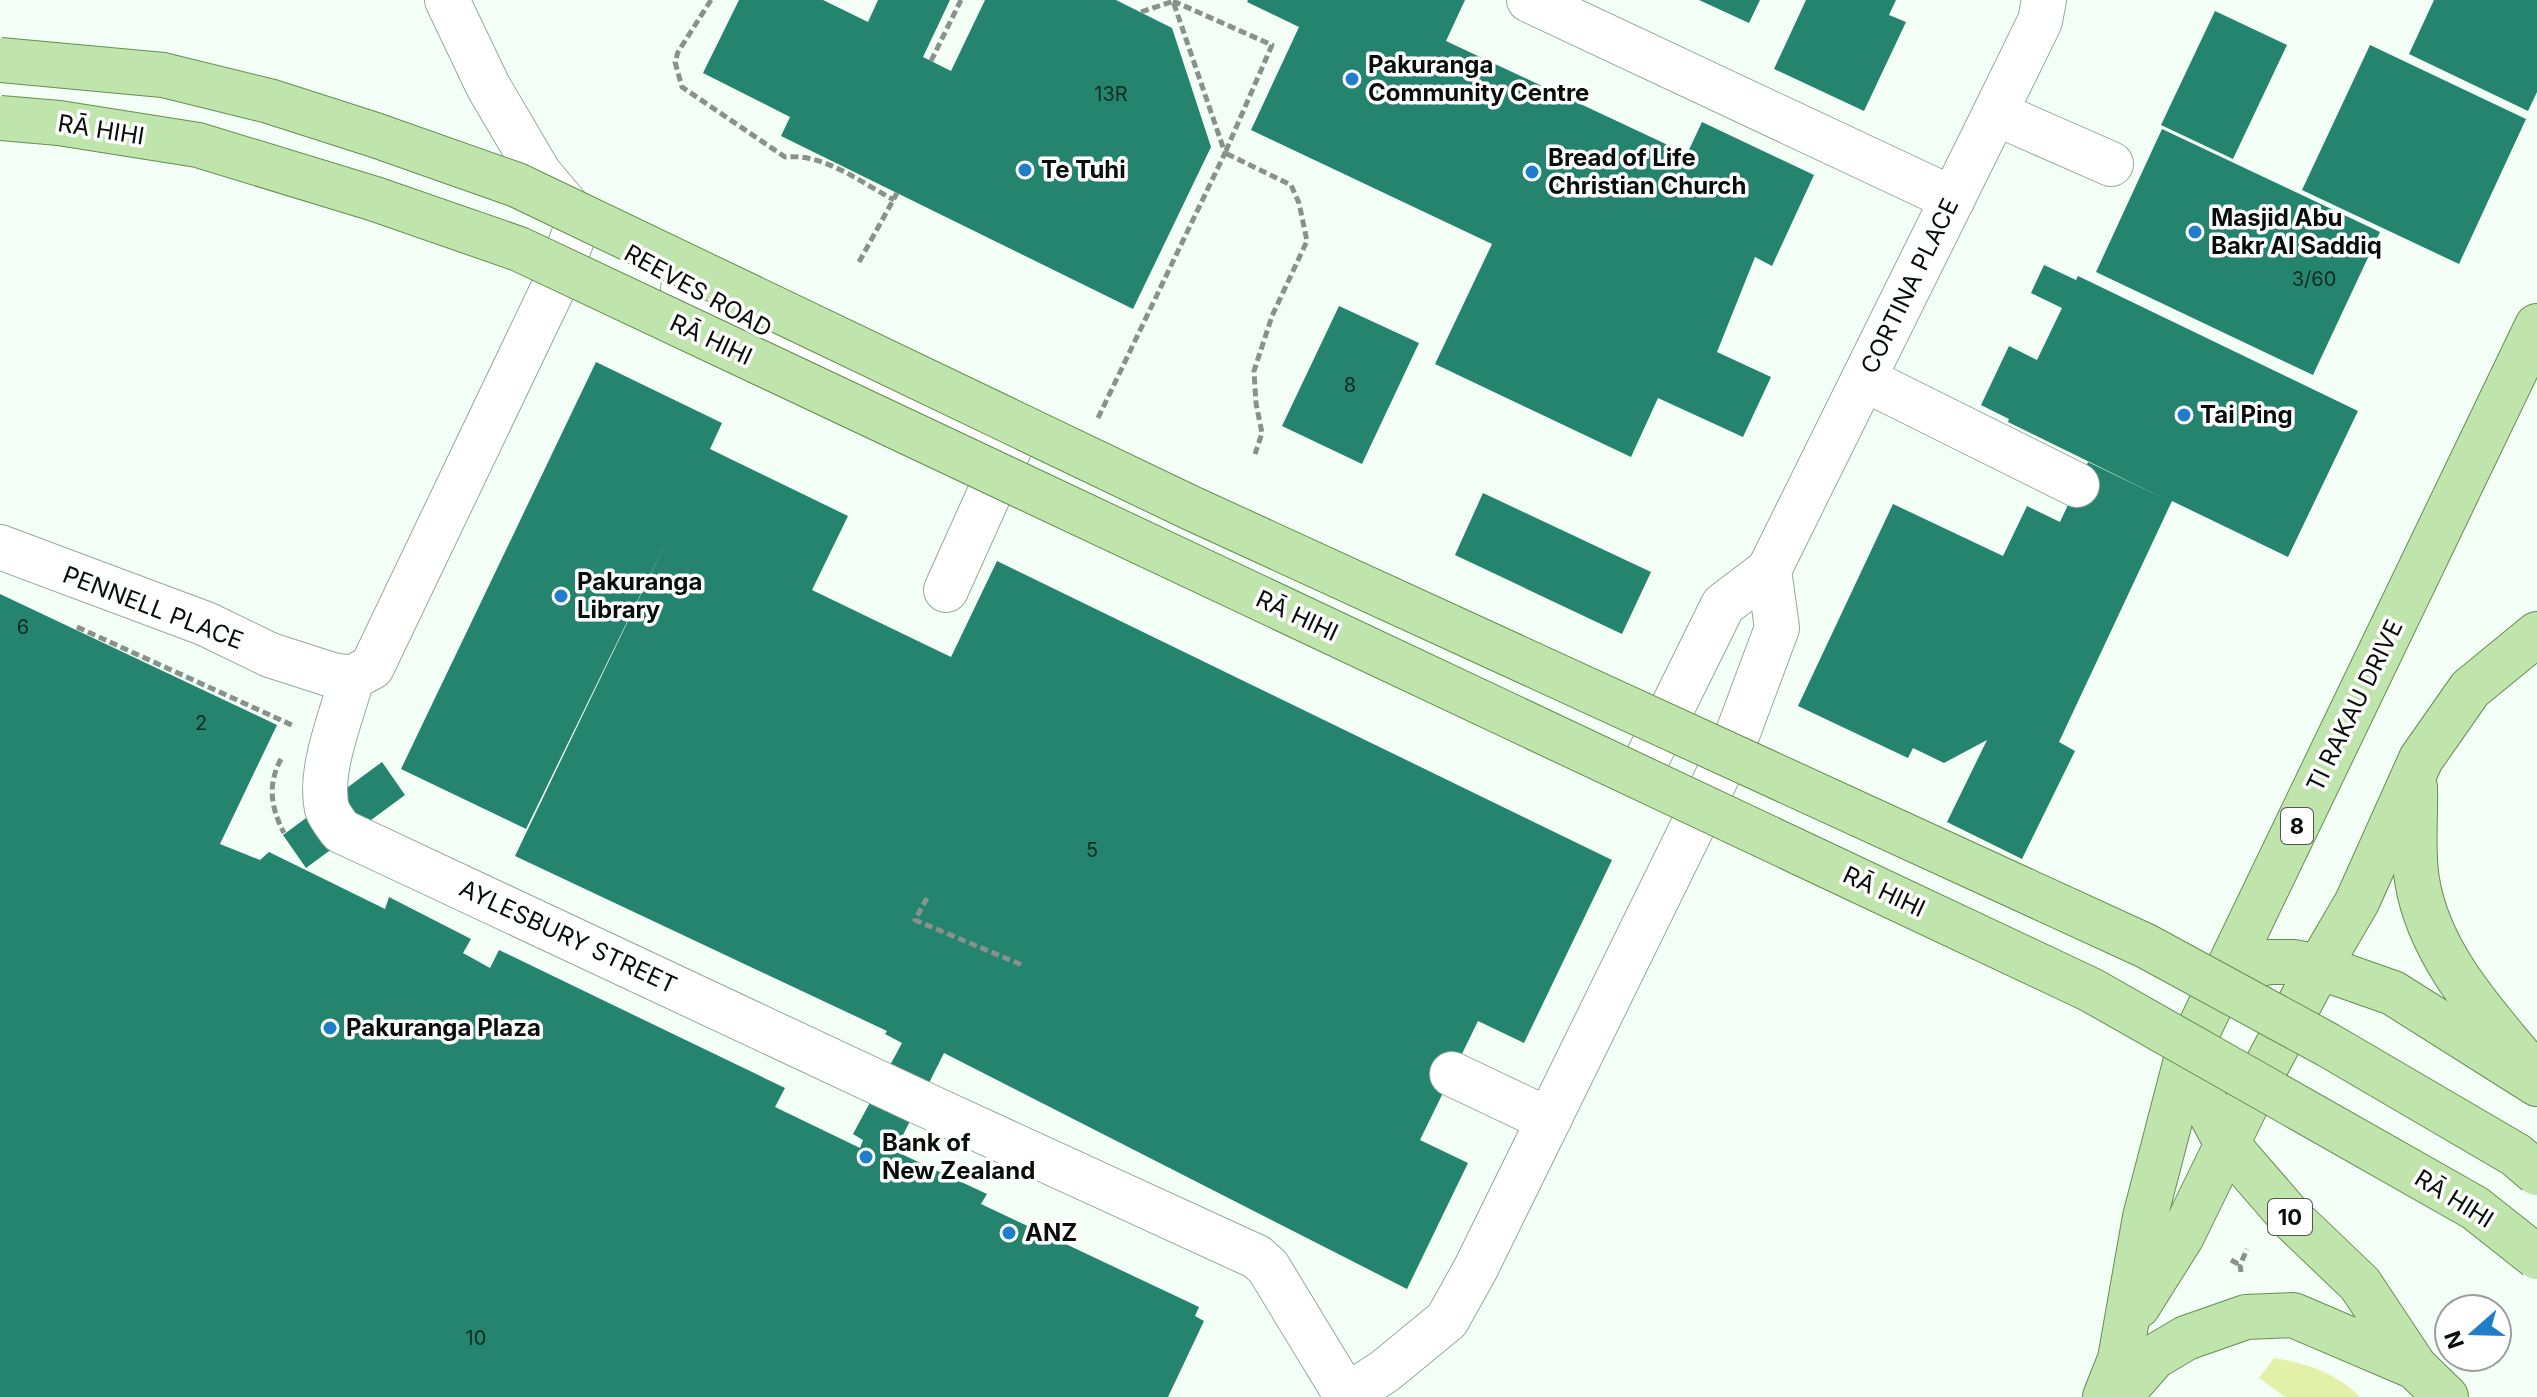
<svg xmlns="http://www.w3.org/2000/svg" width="2537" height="1397" viewBox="0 0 2537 1397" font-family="Inter,sans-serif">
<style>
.green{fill:#e3f0a8}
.building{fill:#25846d}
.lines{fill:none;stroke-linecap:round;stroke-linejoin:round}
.minor-casing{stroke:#97a89c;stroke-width:46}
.major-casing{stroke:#648f4f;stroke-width:46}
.path{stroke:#88918b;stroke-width:5;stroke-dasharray:8 4;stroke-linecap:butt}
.minor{stroke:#fff;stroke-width:44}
.major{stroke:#c0e5ac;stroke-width:44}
.major-bridge-casing{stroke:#648f4f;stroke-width:46;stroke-linecap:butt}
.major-bridge{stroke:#c0e5ac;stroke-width:44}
.poi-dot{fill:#207dc9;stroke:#fff;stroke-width:3}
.labels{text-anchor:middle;stroke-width:7;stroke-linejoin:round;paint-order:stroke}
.number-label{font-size:20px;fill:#0f2c23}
.shield{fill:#fff;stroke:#525654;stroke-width:2}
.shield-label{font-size:22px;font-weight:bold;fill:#080e0a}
.poi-label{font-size:24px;font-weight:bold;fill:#080e0a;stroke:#fff;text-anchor:start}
.street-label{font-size:24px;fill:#080e0a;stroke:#fff}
</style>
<rect width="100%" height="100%" fill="#f3fef6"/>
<path class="green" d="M2274,1358C2306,1363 2337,1373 2360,1397H2285L2259,1378Z"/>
<path class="building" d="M739,0H823L868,22L878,0H950L923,57L951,71L985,0H1116L1172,28L1211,147L1133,309L781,136L790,117L703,73Z
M1248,0H1465L1446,41L1687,154L1702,122L1814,175L1772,266L1755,257L1717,352L1771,377L1743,437L1658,398L1631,457L1435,364L1492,244L1251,130L1299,27L1247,2Z
M1699,0H1760L1749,23Z
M1806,0H1896L1889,15L1906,22L1864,111L1774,69Z
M2434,0H2537V92L2528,111L2409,54Z
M2215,11L2287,45L2233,159L2161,125Z
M2370,45L2526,119L2459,264L2302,190Z
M2162,129L2380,232L2313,375L2096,272Z
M2044,265L2076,280L2078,276L2358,411L2288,557L2172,501L2059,742L2075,751L2022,859L1947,822L1987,740L1944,763L1913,748L1908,758L1798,706L1893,504L2003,556L2027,506L2060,522L2088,462L2165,499L2008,422L2009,419L1981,405L2009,346L2037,360L2062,308L2031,293Z
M1339,306L1419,343L1362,464L1282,426Z
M596,362L722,423L710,449L848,516L812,590L951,657L997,561L1612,860L1524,1043L1478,1021L1420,1140L1468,1163L1407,1289L944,1053L895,1151L987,1194L981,1204L1199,1307L1195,1316L1204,1321L1168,1397H0V594L277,725L220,844L260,860L269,852L385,909L389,897L471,939L463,953L490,968L499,950L785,1088L775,1107L860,1148L863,1140L853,1134L902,1043L885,1034L887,1031L515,856L666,542L526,829L401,769Z
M1483,493L1651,572L1622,634L1455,555Z
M382,762L405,795L306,868L283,835Z"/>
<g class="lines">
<defs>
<path id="minor" d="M447,0L488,86L539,173L576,217
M1529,0L1953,199
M1995,113L2111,164
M579,220L558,278L372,667L352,678C342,715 318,771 327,809C330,817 336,824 341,831L930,1107L1257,1257L1268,1267L1347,1397
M683,288L1009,450L946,590
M1864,379L2077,485
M0,547L206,624L270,655L332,675L352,678
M1649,755L1723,605L1769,570L1995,113L2040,21L2044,0
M1452,1074L1549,1120
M1345,1397L1385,1371L1447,1320L1476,1268L1736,738L1777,628L1769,570"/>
<path id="major" d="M2415,787C2416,817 2412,850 2417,880C2428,950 2478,1007 2522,1059
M2226,973L2269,962H2294L2319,967L2393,993L2537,1084
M2188,1052L2207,1107L2227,1144L2291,1218L2360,1284L2415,1367L2446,1397
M2138,1306L2182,1236L2250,1097L2319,967L2357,902L2421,759L2470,689L2537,634
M2105,1397L2120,1359L2145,1217L2188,1052L2537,326
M2119,1397L2154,1357L2186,1338L2246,1317L2293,1315L2415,1367"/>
</defs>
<use href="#minor" class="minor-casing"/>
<use href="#major" class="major-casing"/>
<path class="path" d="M711,0L678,52L675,62L682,87L785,157C824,153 860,182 894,200
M1173,1L1272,45L1225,153L1291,185L1299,203L1307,241L1272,316L1254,371L1256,403L1262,433L1255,454
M1141,12L1174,1
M931,61L961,0
M859,262L897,193
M1098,418L1225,153L1173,1
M77,627L294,726
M281,759C267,785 271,808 284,833
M927,898L915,920L1022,965
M2231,1260L2240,1265
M2241,1272L2240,1265L2247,1249"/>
<use href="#minor" class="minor"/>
<use href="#major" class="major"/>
<defs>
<path id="major-bridge" d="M0,60L163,75L269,101L375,135L517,185L1191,508L2146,946L2328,1045L2516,1155L2537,1173
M0,118L59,123L198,145L375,199L519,249L2091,990L2475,1208L2537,1257"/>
</defs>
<use href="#major-bridge" class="major-bridge-casing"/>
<use href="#major-bridge" class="major-bridge"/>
</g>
<g class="poi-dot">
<circle cx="1352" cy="79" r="8"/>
<circle cx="1025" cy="170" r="8"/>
<circle cx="1532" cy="172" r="8"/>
<circle cx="2195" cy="232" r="8"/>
<circle cx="2184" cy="415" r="8"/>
<circle cx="561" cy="596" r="8"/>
<circle cx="330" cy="1028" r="8"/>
<circle cx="866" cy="1157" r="8"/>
<circle cx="1009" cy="1233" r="8"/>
</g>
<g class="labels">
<g class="number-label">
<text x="1111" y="101">13R</text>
<text x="2314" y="286">3/60</text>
<text x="1350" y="392">8</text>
<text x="23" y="634">6</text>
<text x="201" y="730">2</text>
<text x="1092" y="857">5</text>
<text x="476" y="1345">10</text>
</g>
<g class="shield">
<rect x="2281" y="808" width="32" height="36" rx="6"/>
<rect x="2268" y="1199" width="44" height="36" rx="6"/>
</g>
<g class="shield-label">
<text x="2297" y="834">8</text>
<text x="2290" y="1225">10</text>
</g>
<g class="poi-label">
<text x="1368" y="73">Pakuranga<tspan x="1368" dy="28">Community Centre</tspan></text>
<text x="1548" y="166">Bread of Life<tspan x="1548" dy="28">Christian Church</tspan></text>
<text x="1041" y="178">Te Tuhi</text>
<text x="2211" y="226">Masjid Abu<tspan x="2211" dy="28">Bakr Al Saddiq</tspan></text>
<text x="2200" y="423">Tai Ping</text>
<text x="577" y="590">Pakuranga<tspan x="577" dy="28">Library</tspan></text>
<text x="346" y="1036">Pakuranga Plaza</text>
<text x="882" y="1151">Bank of<tspan x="882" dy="28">New Zealand</tspan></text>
<text x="1025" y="1241">ANZ</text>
</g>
<g class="street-label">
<text transform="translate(101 130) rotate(9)" y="8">RĀ HIHI</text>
<text transform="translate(1910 286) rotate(-64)" y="8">CORTINA PLACE</text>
<text transform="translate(698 291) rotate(29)" y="8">REEVES ROAD</text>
<text transform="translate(711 340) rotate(25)" y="8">RĀ HIHI</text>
<text transform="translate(153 608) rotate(21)" y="8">PENNELL PLACE</text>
<text transform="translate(1297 616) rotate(25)" y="8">RĀ HIHI</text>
<text transform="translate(2355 706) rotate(-64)" y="8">TI RAKAU DRIVE</text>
<text transform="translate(1884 892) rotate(25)" y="8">RĀ HIHI</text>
<text transform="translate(568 937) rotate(25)" y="8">AYLESBURY STREET</text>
<text transform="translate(2454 1199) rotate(32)" y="8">RĀ HIHI</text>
</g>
</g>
<g transform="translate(2473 1333) rotate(250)"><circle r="38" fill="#ffffff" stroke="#9c9f9d" stroke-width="2"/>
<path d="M0-6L14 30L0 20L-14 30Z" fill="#207dc9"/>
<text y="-12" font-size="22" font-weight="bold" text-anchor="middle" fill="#080e0a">N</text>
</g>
</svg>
